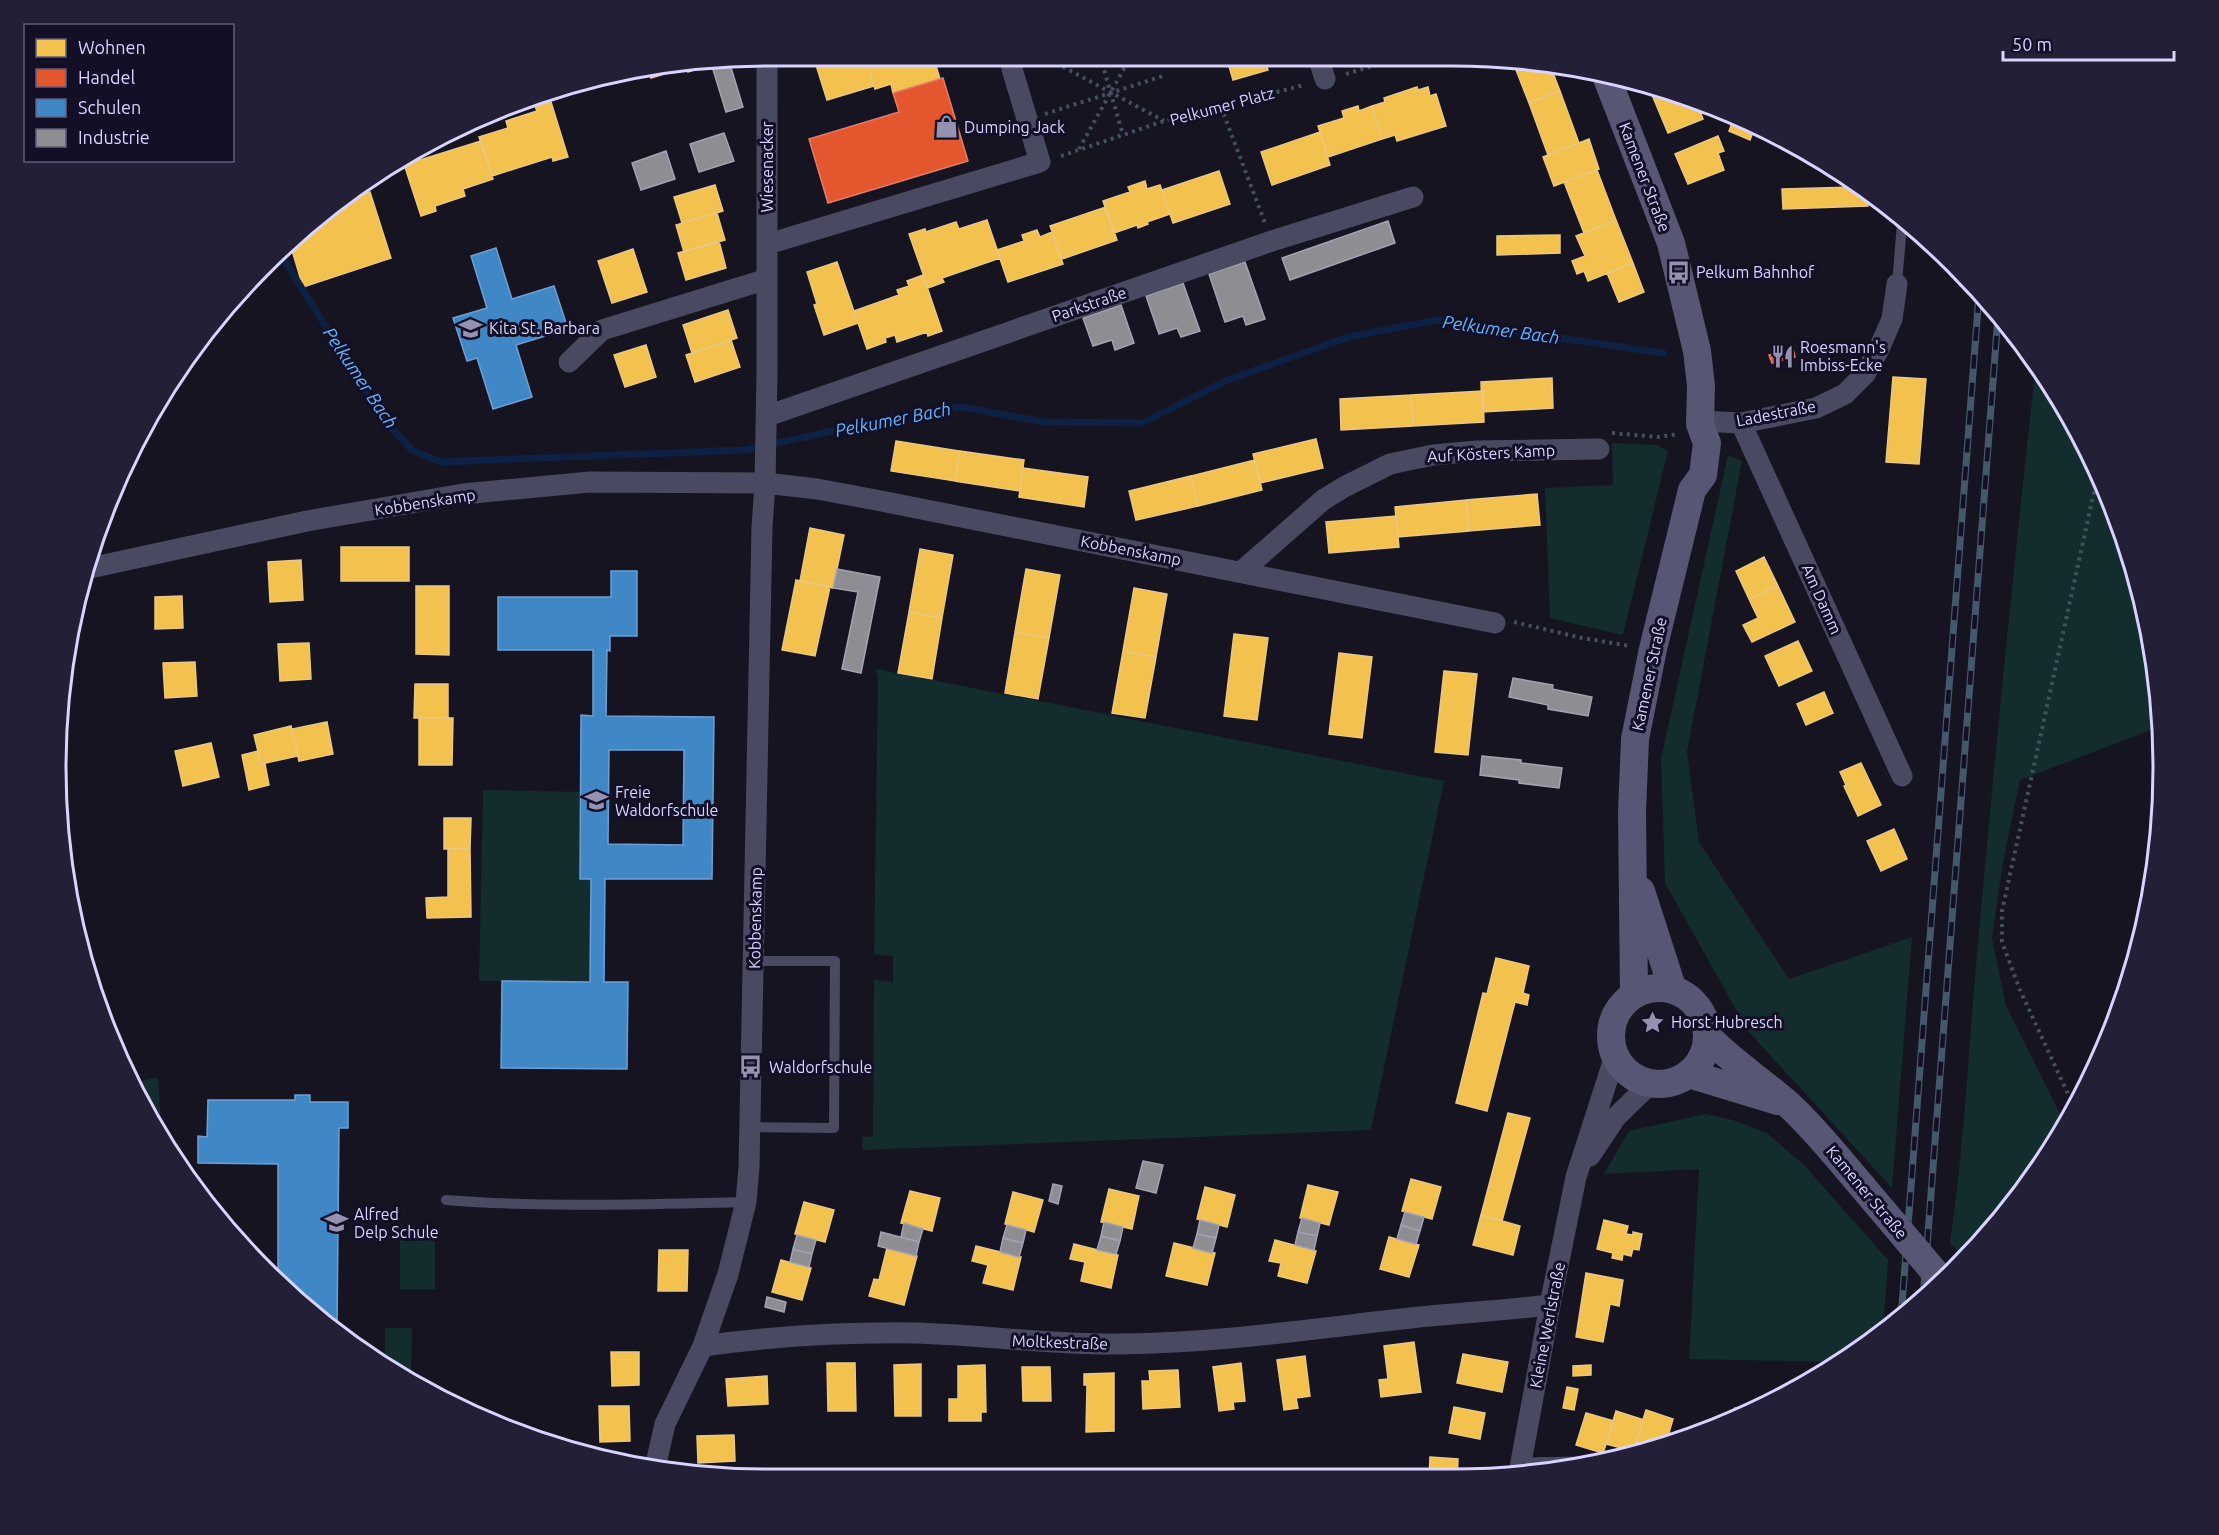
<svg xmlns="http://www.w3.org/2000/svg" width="2219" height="1535" viewBox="0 0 2219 1535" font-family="Ubuntu,sans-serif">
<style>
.green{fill:#132c2d}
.homes{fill:#f2c14e;stroke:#eac783;stroke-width:1.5}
.shops{fill:#e4572e;stroke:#e17c6d;stroke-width:1.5}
.schools{fill:#3f88c5;stroke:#6d9fd6;stroke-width:1.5;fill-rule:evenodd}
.industry{fill:#8d8d92;stroke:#a4a2b3;stroke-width:1.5}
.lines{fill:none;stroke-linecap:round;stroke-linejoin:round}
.stream{stroke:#0d2144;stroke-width:7}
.path{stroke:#44505f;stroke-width:4;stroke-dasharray:3 4.5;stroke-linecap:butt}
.service{stroke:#4a4962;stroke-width:10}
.minor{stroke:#4a4962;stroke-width:21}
.secondary{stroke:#575674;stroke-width:28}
.rail-casing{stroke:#43596b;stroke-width:7}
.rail{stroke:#130f26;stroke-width:4.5;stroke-dasharray:14;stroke-linecap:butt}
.secondary-bridge{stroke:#575674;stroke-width:28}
.labels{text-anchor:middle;stroke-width:6;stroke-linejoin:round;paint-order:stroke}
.street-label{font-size:16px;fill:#d9d4ff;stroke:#130f26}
.poi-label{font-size:16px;fill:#d9d4ff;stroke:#130f26;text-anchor:start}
.water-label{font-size:18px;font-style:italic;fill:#62b6ff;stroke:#130f26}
.rim{fill:none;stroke:#d9d4ff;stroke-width:3}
</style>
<rect width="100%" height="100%" fill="#161421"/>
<path class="green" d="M2036,363L2044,372L2109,495L2150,629L2159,727L2020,780L2003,862L1992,938L2006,1006L2065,1124L2043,1163L1965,1259L1950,1243C1965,1140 1969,1036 1979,932C1996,742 2015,553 2036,363Z
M1612,443L1657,445L1668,451L1623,635L1550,618L1545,488L1613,485Z
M1728,455L1742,461L1687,752L1699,842L1789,979L1912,937L1892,1188L1748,1031L1665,883L1661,759Z
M876,669L1444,781L1371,1130L863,1150L862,1137L873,1136L874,980L893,982V956L874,954L878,678Z
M483,790L581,792L580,878L591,879L590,982L479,981Z
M158,1077L162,1139L130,1084Z
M1705,1114L1733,1120L1767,1133L1805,1166L1888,1260L1883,1334L1838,1362L1689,1359L1699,1169L1604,1174L1629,1131Z
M400,1238H435V1289H400Z
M385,1328H412L411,1381L385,1366Z"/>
<path class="homes" d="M837,56H865L874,86L827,100L816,65L837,59Z
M887,56H933L940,79L893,93L891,84L875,89L867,64L887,58Z
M1226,56H1264L1268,70L1233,80Z
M1513,62L1550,65L1560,91L1529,103Z
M702,64L703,67L688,72L687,67L651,78L649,73L626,80L624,74Z
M1648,85L1678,93L1655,102Z
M1417,87L1418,90L1428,87L1430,96L1436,94L1446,126L1397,141L1395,135L1382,139L1372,106L1385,102L1384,98Z
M1560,91L1579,143L1548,155L1529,103Z
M1678,93L1696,100L1703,119L1668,133L1655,102Z
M551,102L568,157L553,161L552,157L492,176L479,137L508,128L506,121L537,111L535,106Z
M1358,106L1359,111L1372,106L1382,139L1328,157L1318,126L1344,118L1342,111Z
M1721,112L1755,127L1750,140L1729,131L1732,123L1719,117Z
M1320,132L1330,165L1272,185L1261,152Z
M1718,136L1724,151L1718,153L1724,170L1688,184L1675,154Z
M1589,139L1599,169L1554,186L1543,157Z
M481,141L493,179L463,189L465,196L435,206L436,211L421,216L403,161L418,156L420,160Z
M1597,170L1616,220L1584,233L1564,182Z
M1219,171L1230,204L1173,223L1162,190Z
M1145,181L1147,189L1160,185L1170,214L1147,222L1148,224L1138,228L1137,225L1114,233L1103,201L1130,192L1128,187Z
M715,185L723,211L682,223L674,197Z
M1855,187L1868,198V206L1783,209L1782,189Z
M370,192L391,258L303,287L291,247L342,201Z
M1106,207L1117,240L1062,259L1050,226Z
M717,213L725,240L684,252L676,225Z
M987,220L1000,258L942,278L944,282L928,288L909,234L925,229L926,232L956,222L959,229Z
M1616,220L1633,263L1588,281L1584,271L1577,274L1572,261L1585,256L1576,236Z
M1037,230L1040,237L1052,232L1063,264L1008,282L997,250L1024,241L1022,235Z
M1560,235V253L1497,255V236Z
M719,241L726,268L686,280L678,253Z
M633,249L647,292L612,303L598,261Z
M837,262L858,323L824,335L814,305L817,304L807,272Z
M1633,263L1644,292L1619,302L1607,273Z
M923,275L942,331L928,336L927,332L897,342L895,335L885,338L886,342L867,349L854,311L899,295L897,290L909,286L907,281Z
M728,310L737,338L692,353L683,325Z
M731,340L740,367L695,382L686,355Z
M646,345L656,377L625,387L614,355Z
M1893,377L1926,379L1919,464L1886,462Z
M1552,378L1553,408L1482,412L1481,382Z
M1483,391L1484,422L1413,426L1411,395Z
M1411,395L1413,426L1341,430L1340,399Z
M1316,439L1323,468L1260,483L1253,454Z
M896,441L960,451L955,481L891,471Z
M960,451L1024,460L1020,491L955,481Z
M1255,460L1262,490L1198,506L1191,476Z
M1023,468L1088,477L1084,507L1019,497Z
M1191,476L1198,506L1136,520L1129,491Z
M1537,494L1540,525L1469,531L1466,500Z
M1466,500L1469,531L1398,537L1395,507Z
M1396,516L1399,547L1329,553L1326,522Z
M810,528L844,535L833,588L800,581Z
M341,547H409V581H341Z
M920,549L953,555L942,618L909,612Z
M1764,557L1778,586L1749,599L1736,571Z
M301,560L303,600L270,602L268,562Z
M1026,569L1060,575L1049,638L1015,632Z
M796,580L830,587L815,656L782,650Z
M416,586H449V655L416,654Z
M1778,586L1795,622L1752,642L1743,625L1758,618L1749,599Z
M1134,588L1167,594L1156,657L1123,651Z
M182,596L183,628L155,629V597Z
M909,612L942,618L932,679L898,673Z
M1015,632L1049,638L1038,699L1005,693Z
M1234,634L1268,638L1257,720L1224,716Z
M1798,641L1812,671L1779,686L1765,656Z
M309,643L311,679L280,681L278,644Z
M1123,651L1156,657L1145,718L1112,713Z
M1339,653L1372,657L1362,738L1329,734Z
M195,662L197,696L165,698L163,663Z
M1444,671L1477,674L1468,755L1435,752Z
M415,684H448V718H414Z
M1824,692L1833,713L1806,725L1797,704Z
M419,718H453L452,765H419Z
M327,722L333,754L299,761L292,729Z
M291,726L298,756L261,764L254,735Z
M211,743L219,777L183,786L175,751Z
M258,751L261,764H265L269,785L249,790L242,755Z
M1861,763L1881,805L1858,816L1844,786L1846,785L1840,772Z
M444,818H471L470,848L444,849Z
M1894,829L1907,859L1881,871L1867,841Z
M470,848L471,917L427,918L426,898L448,897V849Z
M1496,958L1529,966L1523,993L1529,995L1527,1005L1515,1002L1487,1111L1456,1103L1483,993L1487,994Z
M1508,1113L1530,1118L1502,1221L1481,1215Z
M1411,1179L1441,1187L1432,1219L1402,1211Z
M1308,1185L1338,1192L1329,1225L1300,1218Z
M1205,1187L1235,1195L1227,1227L1197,1219Z
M1109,1189L1139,1196L1132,1229L1101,1222Z
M910,1191L940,1198L932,1231L901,1223Z
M1013,1192L1043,1200L1034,1232L1005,1224Z
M804,1202L834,1210L825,1242L795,1234Z
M1481,1215L1520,1226L1513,1255L1473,1245Z
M1604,1220L1628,1226L1626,1234L1633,1235V1232L1642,1234L1639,1250L1633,1249L1631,1256L1623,1254L1622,1260L1612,1258L1613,1253L1597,1249Z
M1389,1237L1419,1245L1409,1277L1380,1269Z
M1275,1240L1316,1251L1307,1283L1278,1276L1281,1263L1269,1261Z
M1174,1243L1215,1253L1207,1285L1166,1276Z
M1074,1244L1118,1255L1111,1288L1081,1281L1085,1262L1070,1259Z
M976,1246L1021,1257L1013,1290L983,1283L988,1265L972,1261Z
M887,1248L917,1256L904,1305L869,1296L874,1279L879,1280Z
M659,1250H688L687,1291H658Z
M781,1260L811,1268L802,1300L772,1292Z
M1586,1273L1623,1280L1619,1306L1610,1304L1603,1342L1576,1337Z
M1414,1342L1421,1392L1381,1397L1379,1380L1388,1379L1384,1346Z
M611,1352H639V1385L612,1386Z
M1463,1354L1508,1362L1502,1392L1457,1383Z
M1305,1356L1310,1396L1296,1398L1298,1408L1284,1410L1277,1360Z
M827,1363H855L856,1411H828Z
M1241,1363L1245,1401L1233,1402L1234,1409L1219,1411L1213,1367Z
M921,1364V1416H895L894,1365Z
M985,1365L986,1412H981V1421H949V1399H958V1366Z
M1591,1365V1375L1573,1376V1366Z
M1022,1367H1050L1051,1401H1023Z
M1178,1370L1180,1407L1143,1409L1142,1381H1150L1149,1371Z
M1114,1373V1431L1086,1432L1087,1385H1084V1374Z
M767,1376L768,1404L728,1406L726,1379Z
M1567,1387L1578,1389L1574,1410L1563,1408Z
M599,1406H629L630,1441L600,1442Z
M1454,1407L1485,1413L1480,1439L1449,1433Z
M1735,1408L1749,1412L1731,1418Z
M1646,1410L1673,1419L1667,1440L1648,1446L1636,1442Z
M1616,1411L1644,1420L1633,1451L1606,1444Z
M1586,1413L1614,1421L1603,1453L1576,1445Z
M734,1435L735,1461L698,1463L697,1436Z
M1430,1457L1458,1459L1457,1479H1429Z"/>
<path class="shops" d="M943,78L968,161L828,203L809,139L899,112L893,93Z
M1793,349L1795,357L1772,363L1769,355Z"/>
<path class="schools" d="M496,248L512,299L554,286L568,329L516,345L532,397L493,409L477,358L467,361L453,318L487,308L471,256Z
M611,571H637V636H610V651L607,650L606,716L714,717L712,879H605L604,982H628L627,1069L501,1068L502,981L590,982L591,879H580L581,715L593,716V650H498V597H611ZM609,750H684L683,845L608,844Z
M295,1095H310V1102H348V1128H339L337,1331L278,1282V1164L198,1163V1136L207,1137L208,1100H295Z"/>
<path class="industry" d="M729,61L743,107L726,112L711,63Z
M724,133L734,161L699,172L690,144Z
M666,151L675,179L641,190L632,163Z
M1388,221L1395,243L1290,280L1282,258Z
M1245,262L1265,319L1246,325L1243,316L1225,322L1209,274Z
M1183,283L1200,331L1181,337L1177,328L1159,334L1146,296Z
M1121,305L1134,343L1115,350L1112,340L1093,346L1083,318Z
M837,569L880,577L861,673L842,669L858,592L833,588Z
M1513,678L1553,685L1552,689L1592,697L1588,716L1548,709V705L1509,697Z
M1482,756L1521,760V763L1562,768L1559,788L1519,783V780L1480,775Z
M1143,1161L1163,1165L1156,1193L1136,1188Z
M1053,1184L1062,1186L1058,1204L1049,1201Z
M1405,1212L1424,1217L1420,1231L1401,1225Z
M1302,1218L1320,1223L1317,1236L1298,1232Z
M1200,1220L1219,1225L1216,1238L1197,1234Z
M1104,1222L1123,1227L1120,1241L1101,1236Z
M904,1223L923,1229L919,1242L901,1237Z
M1007,1225L1026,1230L1023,1243L1003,1238Z
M1401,1225L1420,1231L1416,1244L1397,1239Z
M881,1232L919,1242L916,1256L878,1246Z
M1298,1232L1317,1236L1314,1250L1295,1245Z
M1197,1234L1216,1238L1212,1253L1193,1248Z
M797,1235L816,1240L812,1254L793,1249Z
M1101,1236L1120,1241L1116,1254L1097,1250Z
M1003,1238L1023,1243L1019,1257L1000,1252Z
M793,1249L812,1254L809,1267L790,1262Z
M767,1297L786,1302L784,1312L765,1307Z"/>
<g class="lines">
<path class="stream" d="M281,255L384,420L412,450L440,462L746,450L905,415L961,407L1045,422L1142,423L1225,381L1348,337L1437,320L1663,353"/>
<path class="path" d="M1043,56L1164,121
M1100,56L1123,135
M1346,74L1406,56
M1221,107L1265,223
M1045,114L1163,76
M1079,149L1131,56
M1061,156L1164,121L1304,85
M1612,433L1658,437L1679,434
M1514,622L1582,638L1630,646
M2074,1107L2020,990L2002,942V911L2098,474"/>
<path class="service" d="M1897,284L1902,224
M750,1127L834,1128L835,961H754
M446,1200C545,1208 646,1204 746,1202"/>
<path class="minor" d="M1318,56L1325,79
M768,244L1040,162L1012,69L1014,56
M569,362L602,330L767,279
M767,416L1272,241L1413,197
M1700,421L1741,423L1816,408L1845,394L1865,374L1878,351L1892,319L1897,284
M1741,423L1902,776
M90,568L307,521L463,494L590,482L765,483L767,373V56
M1241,572L1323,500L1344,487L1390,464L1433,455L1477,451L1599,449
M1590,1156L1616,1117L1650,1084
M703,1346C774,1336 844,1332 916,1333C984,1335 1051,1345 1120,1344C1220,1343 1319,1328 1419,1317C1462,1313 1506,1310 1550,1305
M655,1468L665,1424L703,1346L728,1274L746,1202L749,1167L762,527L765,483L817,489L876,500L1495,623
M1520,1468L1578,1467
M1519,1473L1550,1305L1576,1177L1615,1056"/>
<path class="secondary" d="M1605,73L1671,243L1697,351L1701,386L1700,424L1707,443L1703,475L1692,490L1653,649L1635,739L1632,812L1634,995
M1641,891L1673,990
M1611 1036a48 48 0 1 1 96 0a48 48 0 1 1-96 0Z
M1707,1036C1732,1062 1762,1081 1789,1105C1815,1129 1838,1158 1861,1185
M1689,1074L1778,1101"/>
<defs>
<path id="rail" d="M1923,1299L1998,316
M1901,1318L1979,294"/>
</defs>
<use href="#rail" class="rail-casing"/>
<use href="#rail" class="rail"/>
<path class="secondary-bridge" d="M1861,1185L1943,1282"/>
</g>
<defs>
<symbol id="shop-bare" viewBox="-9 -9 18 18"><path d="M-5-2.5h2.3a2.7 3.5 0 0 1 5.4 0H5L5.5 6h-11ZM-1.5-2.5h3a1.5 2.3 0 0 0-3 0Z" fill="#9591b1" stroke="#130f26" stroke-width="2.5" paint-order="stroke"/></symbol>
<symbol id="bus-bare" viewBox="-9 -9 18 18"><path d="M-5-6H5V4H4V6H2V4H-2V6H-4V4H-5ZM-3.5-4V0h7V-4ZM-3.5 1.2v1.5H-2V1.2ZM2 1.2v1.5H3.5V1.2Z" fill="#9591b1" stroke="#130f26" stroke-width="2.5" paint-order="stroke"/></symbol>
<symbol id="school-bare" viewBox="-9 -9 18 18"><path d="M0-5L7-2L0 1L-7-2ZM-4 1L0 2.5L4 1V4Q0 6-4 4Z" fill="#9591b1" stroke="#130f26" stroke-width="2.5" paint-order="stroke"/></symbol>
<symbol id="restaurant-bare" viewBox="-9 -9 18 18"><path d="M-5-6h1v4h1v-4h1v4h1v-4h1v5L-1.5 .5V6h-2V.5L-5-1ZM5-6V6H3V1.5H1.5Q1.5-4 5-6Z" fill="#9591b1" stroke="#130f26" stroke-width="2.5" paint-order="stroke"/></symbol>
<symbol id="sight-bare" viewBox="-9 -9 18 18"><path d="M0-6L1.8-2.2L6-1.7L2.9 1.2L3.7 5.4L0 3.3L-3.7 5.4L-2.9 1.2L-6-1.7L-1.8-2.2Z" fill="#9591b1" stroke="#130f26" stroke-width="2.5" paint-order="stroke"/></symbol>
</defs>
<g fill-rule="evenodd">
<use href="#shop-bare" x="930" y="110" width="33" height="33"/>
<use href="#bus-bare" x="1662" y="256" width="33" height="33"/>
<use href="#school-bare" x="454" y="312" width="33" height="33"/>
<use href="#restaurant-bare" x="1766" y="340" width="33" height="33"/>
<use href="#school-bare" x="580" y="784" width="33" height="33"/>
<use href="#sight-bare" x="1636" y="1006" width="33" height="33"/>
<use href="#bus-bare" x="734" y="1050" width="33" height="33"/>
<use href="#school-bare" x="320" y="1206" width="33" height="33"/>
</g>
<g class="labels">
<g class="street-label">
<text transform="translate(1222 106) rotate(-15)" y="6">Pelkumer Platz</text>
<text transform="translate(767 167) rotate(-90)" y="6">Wiesenacker</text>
<text transform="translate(1645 177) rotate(69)" y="6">Kamener Straße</text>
<text transform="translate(1089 304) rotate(-19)" y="6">Parkstraße</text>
<text transform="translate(1776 413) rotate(-11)" y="6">Ladestraße</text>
<text transform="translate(1491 453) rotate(-3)" y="6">Auf Kösters Kamp</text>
<text transform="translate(425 502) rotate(-9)" y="6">Kobbenskamp</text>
<text transform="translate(1131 550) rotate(11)" y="6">Kobbenskamp</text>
<text transform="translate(1822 599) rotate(66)" y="6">Am Damm</text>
<text transform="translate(1649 674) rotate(-78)" y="6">Kamener Straße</text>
<text transform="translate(755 918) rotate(-89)" y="6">Kobbenskamp</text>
<text transform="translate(1867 1192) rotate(50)" y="6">Kamener Straße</text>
<text transform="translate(1547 1325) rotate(-79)" y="6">Kleine Werlstraße</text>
<text transform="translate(1060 1342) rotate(2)" y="6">Moltkestraße</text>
</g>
<g class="poi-label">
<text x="964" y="133">Dumping Jack</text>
<text x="1696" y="278">Pelkum Bahnhof</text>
<text x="489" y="334">Kita St. Barbara</text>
<text x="1800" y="353">Roesmann's<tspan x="1800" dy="18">Imbiss-Ecke</tspan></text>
<text x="615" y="798">Freie<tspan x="615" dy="18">Waldorfschule</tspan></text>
<text x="1671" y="1028">Horst Hubresch</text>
<text x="769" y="1073">Waldorfschule</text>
<text x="354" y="1220">Alfred<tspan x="354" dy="18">Delp Schule</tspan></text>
</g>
<g class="water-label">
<text transform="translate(1501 330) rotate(8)" y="6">Pelkumer Bach</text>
<text transform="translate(360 378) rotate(56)" y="6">Pelkumer Bach</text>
<text transform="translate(893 420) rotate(-11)" y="6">Pelkumer Bach</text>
</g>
</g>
<path d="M0 0H2219V1535H0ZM767 66H1452A701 701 0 0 1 2153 767V768A701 701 0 0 1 1452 1469H767A701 701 0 0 1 66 768V767A701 701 0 0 1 767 66Z" fill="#231f37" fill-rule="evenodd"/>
<path class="rim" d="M767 66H1452A701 701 0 0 1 2153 767V768A701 701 0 0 1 1452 1469H767A701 701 0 0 1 66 768V767A701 701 0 0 1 767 66Z"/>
<rect x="24" y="24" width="210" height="138" fill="#130f26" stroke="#625e7d" stroke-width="1.5"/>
<rect x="36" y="39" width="30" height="18" fill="#f2c14e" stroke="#625e7d" stroke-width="1.5"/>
<text x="78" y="54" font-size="18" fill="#d9d4ff">Wohnen</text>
<rect x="36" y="69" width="30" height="18" fill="#e4572e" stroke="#625e7d" stroke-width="1.5"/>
<text x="78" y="84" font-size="18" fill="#d9d4ff">Handel</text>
<rect x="36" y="99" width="30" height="18" fill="#3f88c5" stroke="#625e7d" stroke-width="1.5"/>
<text x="78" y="114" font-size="18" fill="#d9d4ff">Schulen</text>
<rect x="36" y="129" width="30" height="18" fill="#8d8d92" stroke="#625e7d" stroke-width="1.5"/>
<text x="78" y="144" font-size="18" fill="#d9d4ff">Industrie</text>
<path d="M2003 51v9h171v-9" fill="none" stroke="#d9d4ff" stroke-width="3"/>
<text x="2012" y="51" font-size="18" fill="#d9d4ff" stroke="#130f26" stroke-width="4.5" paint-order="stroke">50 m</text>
</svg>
